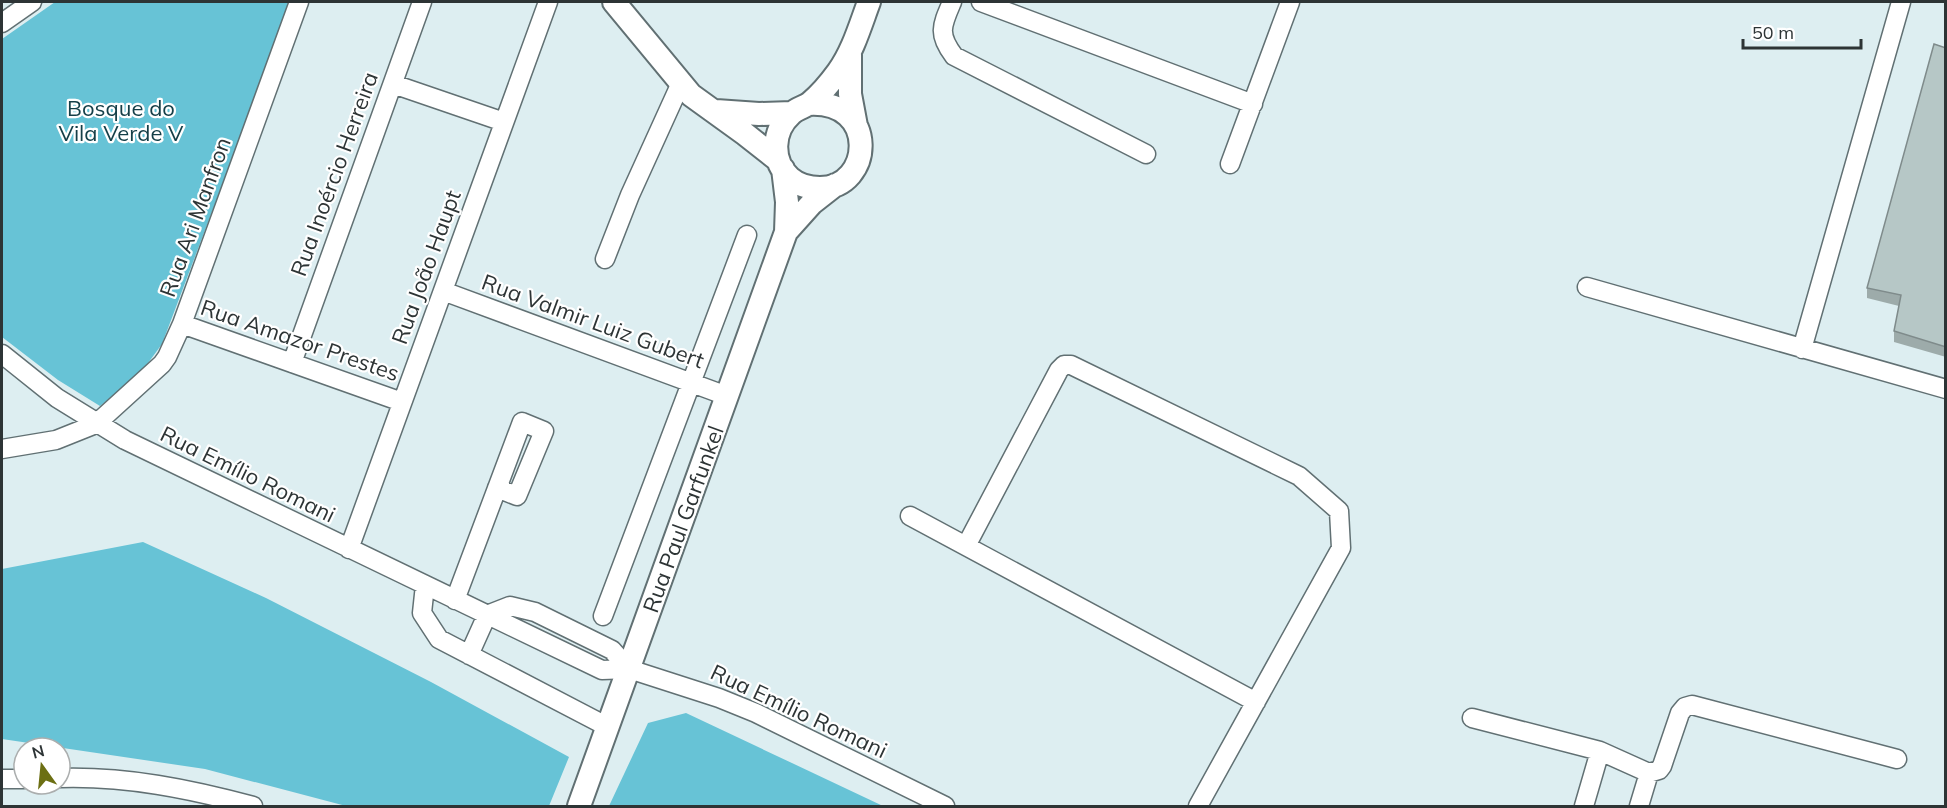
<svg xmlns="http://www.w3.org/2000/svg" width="1947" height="808" viewBox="0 0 1947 808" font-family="Mulish,sans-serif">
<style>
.forest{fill:#67c3d6}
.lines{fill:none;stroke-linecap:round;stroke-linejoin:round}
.minor-casing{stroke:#617073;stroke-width:21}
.major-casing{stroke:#617073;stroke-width:26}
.minor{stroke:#fff;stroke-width:18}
.major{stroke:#fff;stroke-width:22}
.wall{fill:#9dabaa}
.building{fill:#b6c7c6;stroke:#7f8b8b;stroke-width:1.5}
.labels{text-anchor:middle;stroke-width:4.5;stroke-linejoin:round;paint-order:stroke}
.park-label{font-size:22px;fill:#143f48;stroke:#fff}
.street-label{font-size:22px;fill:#2d3435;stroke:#fff}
</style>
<rect width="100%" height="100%" fill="#ddeef1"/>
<path class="forest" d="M55,2H289L272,53L162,344L140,374L100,406L58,380L2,337V39Z
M143,542L266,598L431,682L569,757L549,806H346L205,769L2,739V569Z
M686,713L883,806H609L648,723Z"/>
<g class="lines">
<defs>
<path id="minor" d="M952,2C942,25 937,34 954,56L1146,154
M981,2L1253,104
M2,23L32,2
M393,84L504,122
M1230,164L1290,2
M605,259L630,195L680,85
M1587,287L1946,389
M443,291L727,396
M182,324L402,402
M1802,349L1901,2
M2,354L57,398L125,440L602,670L629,669L719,698L756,713L945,806
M292,363L422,2
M2,449L56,440L96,424L162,364L167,357L182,324L299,2
M910,516L1256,702
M966,546L1059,370L1064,365H1071L1299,476L1339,511L1341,548L1198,806
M349,549L548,2
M425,585L422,613L439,639L608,727
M455,600L522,422L544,431L517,496L497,488
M487,615L510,606L535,612L612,650L629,669
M603,616L747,235
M469,655L487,615
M1472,718L1600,751L1584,806
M1600,751L1649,773L1639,806
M1649,773L1659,770L1662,766L1680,713L1685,707L1692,705L1897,759
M60,778C126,776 190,789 253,806
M2,779H24"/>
<path id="major" d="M614,2L691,95L745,134L778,160
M850,55V94L856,126
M809,104C879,100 873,188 820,188C809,188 798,185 790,178C771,161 772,131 791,114C797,108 805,107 810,103C821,94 830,83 838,72C853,51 860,26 869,2
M716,111L759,114L792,113
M786,232L812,203L835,185
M579,806L786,232L787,202L783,169"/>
</defs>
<use href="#minor" class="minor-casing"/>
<use href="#major" class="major-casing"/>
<use href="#minor" class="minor"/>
<use href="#major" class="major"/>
</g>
<path class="wall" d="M1946,48V357L1894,342V331L1899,306L1867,298V288Z"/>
<path class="building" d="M1934,44L1946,48V347L1894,331L1901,295L1867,288Z"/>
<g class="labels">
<g class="park-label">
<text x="121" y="116">Bosque do<tspan x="121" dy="25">Vila Verde V</tspan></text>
</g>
<g class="street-label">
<text transform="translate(334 174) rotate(-70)" y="8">Rua Inoércio Herreira</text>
<text transform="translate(195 217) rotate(-70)" y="8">Rua Ari Manfron</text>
<text transform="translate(426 267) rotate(-70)" y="8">Rua João Haupt</text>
<text transform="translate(593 321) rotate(20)" y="8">Rua Valmir Luiz Gubert</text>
<text transform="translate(300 340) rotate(19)" y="8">Rua Amazor Prestes</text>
<text transform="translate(248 474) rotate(26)" y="8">Rua Emílio Romani</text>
<text transform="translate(683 519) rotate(-70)" y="8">Rua Paul Garfunkel</text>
<text transform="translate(799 711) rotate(25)" y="8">Rua Emílio Romani</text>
</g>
</g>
<rect width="1947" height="808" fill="none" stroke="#2d3435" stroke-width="6"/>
<g transform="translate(42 766) rotate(345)"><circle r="28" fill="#ffffff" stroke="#abaeae" stroke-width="1.5"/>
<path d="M0-4.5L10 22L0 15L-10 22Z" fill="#6c6f13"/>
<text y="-9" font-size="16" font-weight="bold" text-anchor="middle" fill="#2d3435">N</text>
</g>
<path d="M1743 39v9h118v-9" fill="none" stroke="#2d3435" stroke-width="3"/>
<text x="1752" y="39" font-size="18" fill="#2d3435" stroke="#ffffff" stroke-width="4.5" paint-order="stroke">50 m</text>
</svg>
